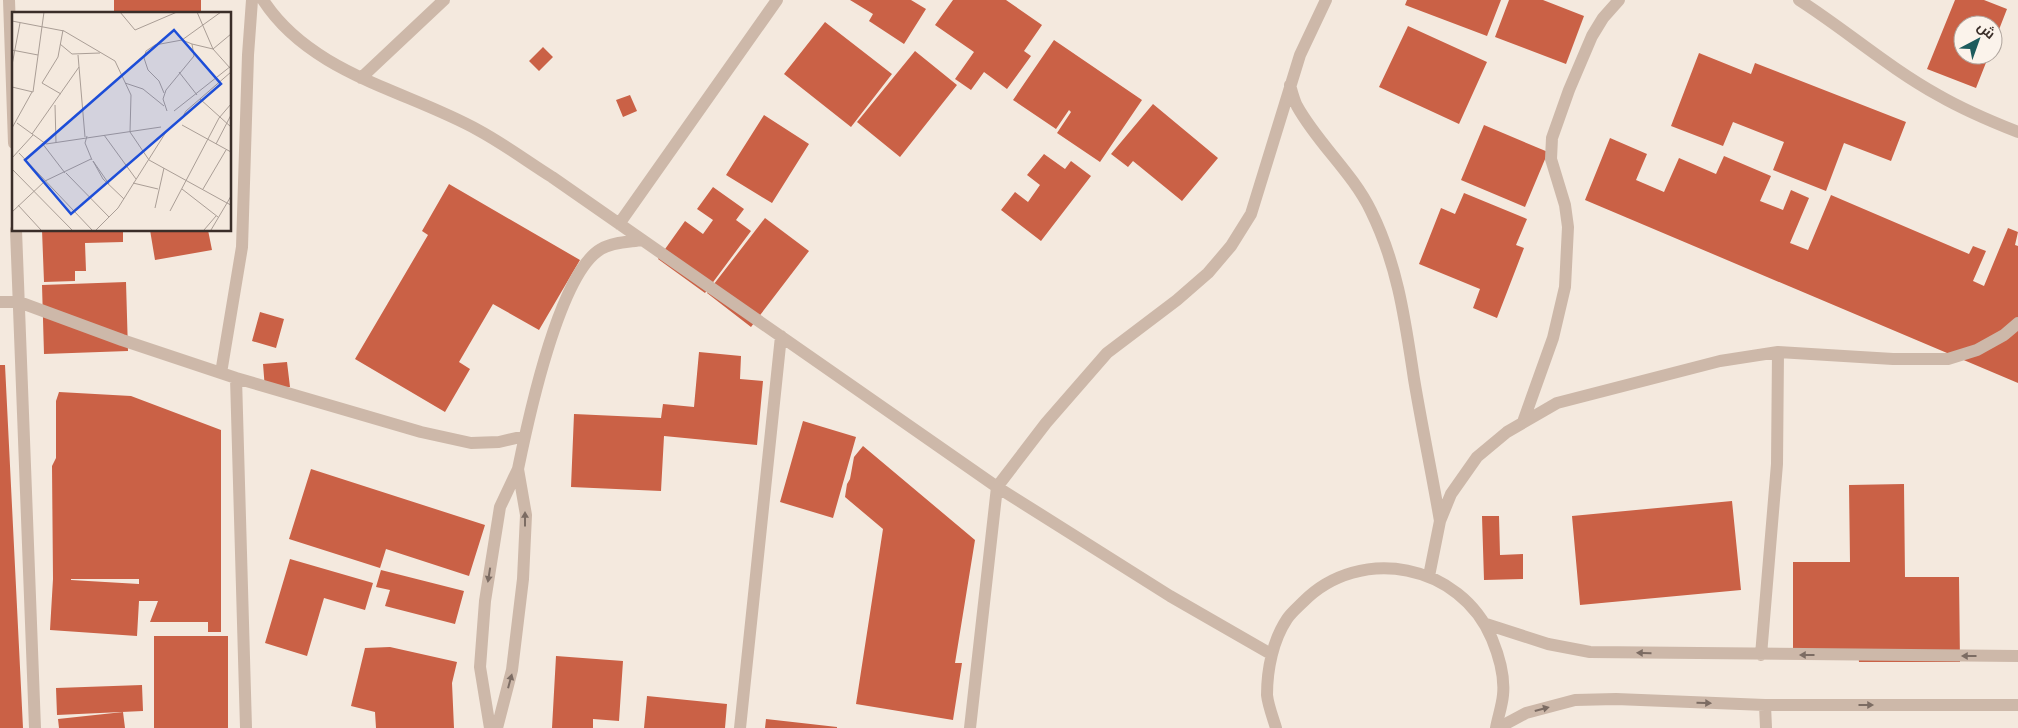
<svg xmlns="http://www.w3.org/2000/svg" width="2018" height="728" viewBox="0 0 2018 728" font-family="Raleway,Cairo,sans-serif">
<style>
.building{fill:#ca6146;fill-rule:evenodd}
.lines{fill:none;stroke-linecap:round;stroke-linejoin:round}
.minor{stroke:#cdb8a9;stroke-width:12}
.oneway{fill:#7c6c63}
.inset-road{fill:none;stroke:#aa9e96;stroke-width:1}
.view{fill:#1d4ed8;fill-opacity:0.15;stroke:#1d4ed8;stroke-width:2.5}
.inset-edge{fill:none;stroke:#3a2e29;stroke-width:2.5}
</style>
<rect width="100%" height="100%" fill="#f4e9de"/>
<path class="building" d="M114,0H201V14H114Z
M850,0H911L926,9L904,44L869,21L873,14Z
M953,0H1006L1042,25L1024,51L1031,56L1007,89L984,72L971,90L955,79L974,52L935,25Z
M1407,0H1501L1487,36L1405,5Z
M1509,0H1543L1584,16L1566,64L1495,37Z
M1955,0H1984L2007,9L1993,45V25H1963V55H1989L1976,88L1927,69Z
M825,22L892,74L851,127L784,74Z
M1408,26L1487,62L1459,124L1379,87Z
M1054,40L1142,100L1100,162L1057,133L1071,112L1069,110L1056,129L1013,100Z
M543,47L553,57L539,71L529,61Z
M915,51L957,85L900,157L857,122Z
M1699,53L1751,74L1755,63L1906,122L1891,161L1844,143L1826,191L1773,170L1784,142L1733,122L1723,146L1671,126Z
M630,95L637,111L623,117L616,100Z
M1153,104L1218,158L1182,201L1133,161L1128,167L1111,154Z
M764,115L809,144L772,203L726,175Z
M1484,125L1548,152L1525,207L1461,180Z
M1610,138L1647,154L1636,180L1664,192L1679,158L1716,174L1724,156L1771,176L1760,201L1783,210L1791,190L1809,198L1790,243L1808,250L1831,195L1969,254L1973,246L1986,251L1973,281L1984,286L2008,228L2018,232L2015,245L2018,246V383L1585,200Z
M1044,154L1065,169L1071,161L1091,176L1041,241L1001,210L1015,192L1028,202L1040,185L1027,175Z
M449,184L580,260L539,330L493,304L459,362L470,369L445,412L355,359L428,235L422,231Z
M713,187L744,209L736,220L751,231L705,293L658,259L685,221L703,234L713,220L697,209Z
M1464,193L1527,219L1516,245L1524,248L1497,318L1473,308L1480,289L1419,264L1441,208L1455,214Z
M765,218L809,251L751,327L707,293Z
M42,230H123V242L85,243L86,271H75V281L44,282Z
M150,230H208L212,250L155,260Z
M126,282L128,351L44,354L42,285Z
M260,312L284,319L276,348L252,341Z
M699,352L741,356L740,379L763,381L757,445L664,436L661,491L571,487L574,414L661,418L663,404L694,407Z
M287,362L290,387L265,389L263,364Z
M0,365H5L23,728H0Z
M59,392L131,396L221,430V632H208V622H150L158,601H139L137,636L50,630L53,579L52,466L56,458V401ZM71,579H139V584L71,580Z
M803,421L856,437L833,518L780,502Z
M863,446L975,540L955,663H962L953,720L856,704L883,529L845,497L847,484L850,479L854,457Z
M311,469L485,525L469,576L386,549L380,568L289,539Z
M1904,484L1905,577H1959L1960,662H1859L1858,651H1793V562H1850L1849,485Z
M1732,501L1741,590L1580,605L1572,516Z
M1482,516H1499L1500,555L1523,554V579L1484,580Z
M290,559L373,583L365,610L324,598L307,656L265,643Z
M381,570L464,591L455,624L385,606L390,590L376,587Z
M154,636H228V728H154Z
M390,647L457,662L452,683L454,728H376L375,712L351,706L365,648Z
M556,656L623,661L619,721L593,719V728H552Z
M142,685L143,711L57,715L56,688Z
M647,696L727,704L725,728H644Z
M123,712L125,728H59L58,719Z
M766,719L837,727V728H765Z"/>
<g class="lines">
<path class="minor" d="M9,0L14,143
M263,0C311,74 406,90 478,130C504,144 528,162 552,177L997,487L1170,596L1271,654
M1799,0C1846,30 1889,68 1938,95C1964,110 1990,121 2018,132
M361,78L444,0
M1290,85C1292,92 1294,100 1297,106C1318,144 1352,172 1371,211C1398,266 1405,320 1414,379C1422,427 1432,474 1440,521
M619,224L777,0
M16,230L35,728
M0,302H19L122,340L236,378L421,432L471,443L499,442L525,436
M221,373L242,247L248,55L252,0
M236,378L246,728
M1523,422L1553,338L1565,287L1568,227L1565,205L1551,159L1552,138L1569,90L1592,36L1603,18L1619,0
M518,469C528,420 559,273 601,249C612,242 629,242 642,240
M1429,576L1440,521L1451,494L1477,457L1507,432L1557,403L1720,361L1778,352L1893,359H1948L1977,350L2004,335L2018,323
M1486,624L1548,644L1590,652L2018,656
M1761,655L1777,464L1778,352
M1765,705L1766,728
M490,728L480,667L485,601L500,507L518,469L526,515L523,579L512,670L497,728
M740,728L781,336
M970,728L997,487L1046,423L1107,353L1177,300L1208,273L1231,246L1251,214L1300,55L1326,0
M1276,728C1273,718 1268,705 1267,695C1267,669 1273,640 1287,619C1291,613 1298,607 1303,602C1360,544 1461,564 1492,639C1499,656 1505,676 1503,695C1502,706 1498,717 1496,728
M1498,728L1526,713L1575,700L1616,699L1765,705H2018"/>
</g>
<defs><path id="oneway-solid" d="M-6-.8H1V-3.2L6.5 0L1 3.2V.8H-6Z" transform="scale(1.25)"/></defs>
<g class="oneway">
<use href="#oneway-solid" transform="translate(525 519) rotate(-90)"/>
<use href="#oneway-solid" transform="translate(489 575) rotate(99)"/>
<use href="#oneway-solid" transform="translate(1644 653) rotate(-179)"/>
<use href="#oneway-solid" transform="translate(1807 655) rotate(-180)"/>
<use href="#oneway-solid" transform="translate(1969 656) rotate(-180)"/>
<use href="#oneway-solid" transform="translate(510 681) rotate(-75)"/>
<use href="#oneway-solid" transform="translate(1704 703) rotate(2)"/>
<use href="#oneway-solid" transform="translate(1866 705)"/>
<use href="#oneway-solid" transform="translate(1542 709) rotate(-15)"/>
</g>
<g transform="translate(12 12)">
<rect width="219" height="219" fill="#f4e9de"/>
<path class="inset-road" d="M108,0L123,18L165,0M185,0L201,37L218,56M0,9L52,19L103,49L119,83L118,120L137,148L215,191L219,184M48,32L60,42L88,41M180,32L201,37L219,22M0,38L26,43M66,43L73,125M0,53L8,11M167,60L185,83M113,71L131,77L152,94M0,75L21,80L32,0M152,81L147,69L136,58L132,46L134,39L143,33L170,28L209,0M49,82L30,71L46,45L51,18M188,87L219,115M43,93L44,131M155,99L151,87L154,78L182,44L180,32L170,28M162,99L219,54M170,106L174,99L219,60M5,111L34,132L149,115M170,113L219,140M0,116L20,80M20,122L67,55M92,123L124,167M75,124L73,131L80,148M30,131L53,161M204,132L219,103M7,141L80,218M0,146L21,123M0,157L60,218M54,161L97,205M121,171L146,177M97,172L81,149L91,167L112,187M170,177L206,205M191,177L214,138M6,193L29,218M143,196L152,156M158,199L207,106L219,92M0,200L33,169L79,147M84,218L106,196L154,120M192,218L204,204M199,218L215,191L219,193"/>
<path class="view" d="M162,18L209,72L59,202L13,148Z"/>
<rect width="219" height="219" class="inset-edge"/>
</g>
<g transform="translate(1978 40) rotate(41)"><circle r="24" fill="#fbf3eb" stroke="#aea49d"/>
<path d="M0-4L9 19L0 12L-9 19Z" fill="#1d5b5d"/>
<text y="-8" font-size="14" font-weight="bold" text-anchor="middle" fill="#3a2e29">ش</text>
</g>
</svg>
